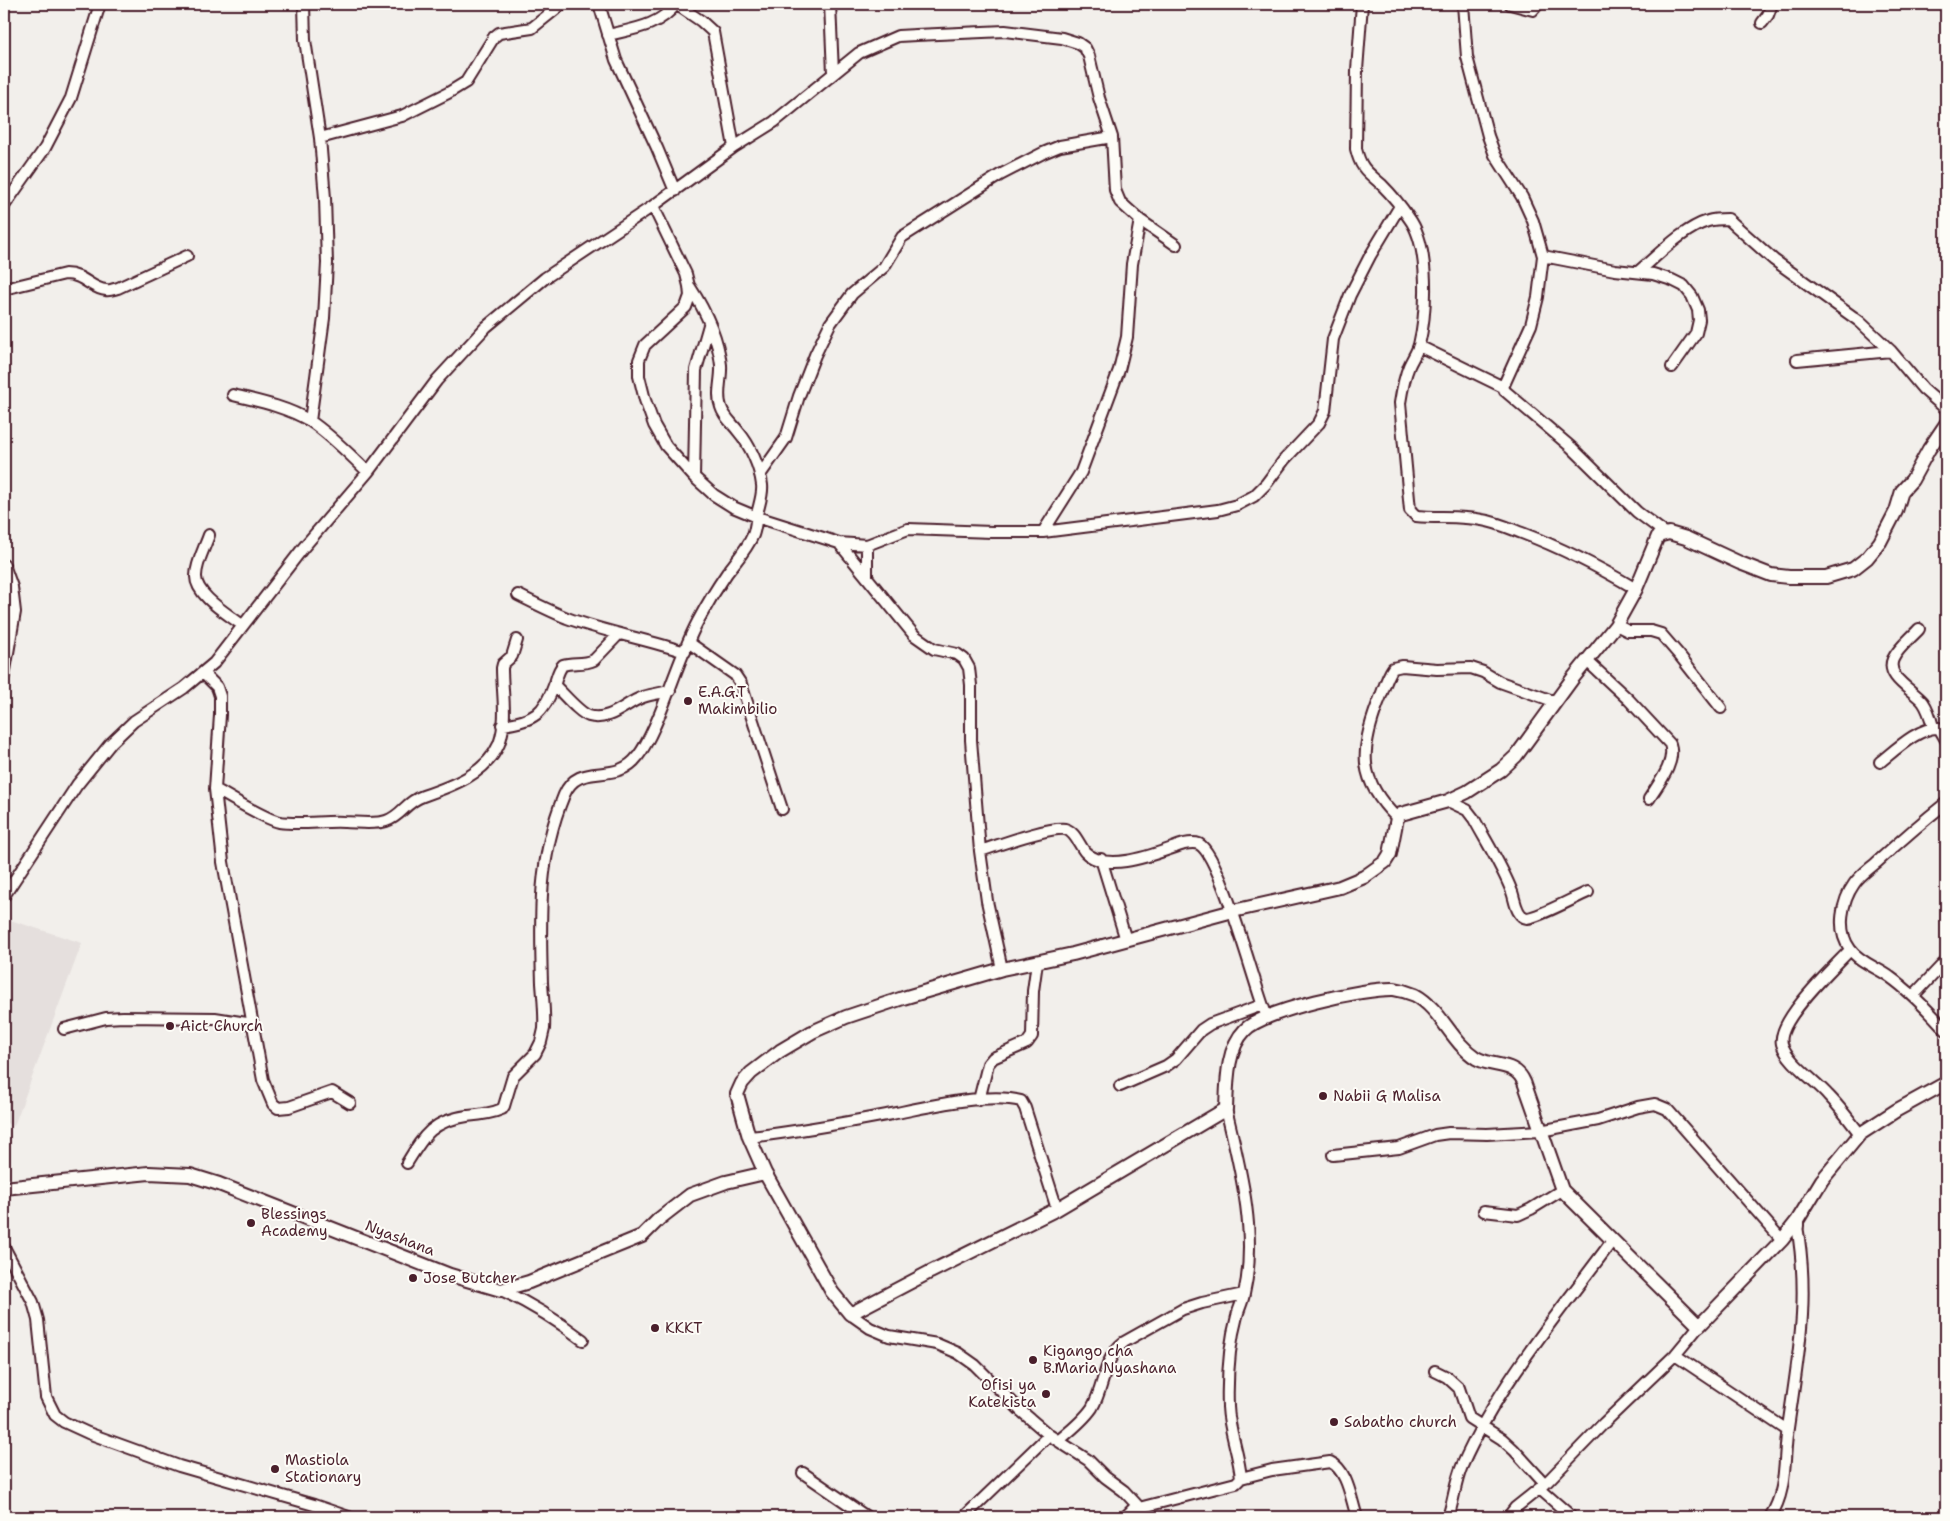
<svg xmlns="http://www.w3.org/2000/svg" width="1950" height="1521" viewBox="0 0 1950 1521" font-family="'Shantell Sans',sans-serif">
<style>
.built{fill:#e5dfdd}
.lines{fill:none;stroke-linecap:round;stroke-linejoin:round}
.minor-casing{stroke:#4a1f2b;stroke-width:14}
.tertiary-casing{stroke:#4a1f2b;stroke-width:16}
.minor{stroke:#fdfcf7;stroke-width:10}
.tertiary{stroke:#fdfcf7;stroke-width:12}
.poi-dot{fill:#4a1f2b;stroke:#fdfcf7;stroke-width:2}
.labels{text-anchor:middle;stroke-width:4;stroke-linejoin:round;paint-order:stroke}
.poi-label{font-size:15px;fill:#4a1f2b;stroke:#fdfcf7;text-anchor:start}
.street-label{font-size:15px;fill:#4a1f2b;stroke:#fdfcf7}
</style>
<rect width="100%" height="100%" fill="#f2efeb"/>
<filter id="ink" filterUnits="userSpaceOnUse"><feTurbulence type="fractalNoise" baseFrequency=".02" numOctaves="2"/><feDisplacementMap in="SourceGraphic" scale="10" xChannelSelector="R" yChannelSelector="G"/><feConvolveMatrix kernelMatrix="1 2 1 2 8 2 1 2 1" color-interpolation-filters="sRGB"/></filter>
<g filter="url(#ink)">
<path class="built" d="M4,918L82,943L14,1126L4,1122Z"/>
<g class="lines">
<defs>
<path id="minor" d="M304,4L305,40L320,138L325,198L327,263L324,318L310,421
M599,4L616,60L657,148L675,191
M676,4L701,21L713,32L734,147
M830,4L833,73
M1362,4L1357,70L1356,149C1361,170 1368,172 1382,185C1392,195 1401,206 1409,218C1430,246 1427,311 1419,345C1417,352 1412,359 1409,366C1404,378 1402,390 1400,403L1410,510L1416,516C1438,518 1460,516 1482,520C1496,522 1509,528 1522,533C1562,548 1599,567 1636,589
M1463,4L1467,57L1488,136L1495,155L1522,197L1533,221L1543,256L1538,297L1531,325L1503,387L1505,391L1571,447L1637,512L1665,533
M1510,4L1533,10L1538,4
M1762,23L1768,15L1772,4
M608,35C633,29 660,26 676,4
M320,138L402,116L448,93L466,82L494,37L499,33L532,28L562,4
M4,206L45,148L71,98L100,4
M653,206L686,274L689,286L690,296L686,307L645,345L639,360V376L645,400L654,425L666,446L694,477L714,495L733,507L757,517L839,543L867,545L908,529L992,532H1043L1218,510L1237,505L1254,496L1266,484L1284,460L1319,423L1325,411L1333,339L1350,295L1370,256L1400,206
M1543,256L1615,270L1653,274L1672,280L1684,286L1692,296L1698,310L1699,320L1696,333L1672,367
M1639,271C1658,255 1684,228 1708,221C1714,219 1721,219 1728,219L1774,260L1859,321L1891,351L1923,389L1946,409
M4,289L65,274C84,274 91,289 106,290C109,291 114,289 118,288L187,256
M1419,346L1503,387
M1797,360L1891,351
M233,395C258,401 287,407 310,421C331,435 350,455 368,472
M760,475L786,438L799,396L815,355L830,324L852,294L884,267L902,237L1000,175L1043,153L1060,146L1112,137
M694,477L696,370L709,325
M1043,532L1081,472L1119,370L1127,337L1132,264L1140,220
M209,535C205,547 196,563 196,576C195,595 228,614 242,625
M839,543L914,635L934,649L957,654L964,659L969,668L971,685V740L980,851L987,901L1002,969
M867,545V577
M4,565L12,587L15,612L4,676
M518,595C534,603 550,611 567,618C605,632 646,639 685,652
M1616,625L1628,631H1651L1661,634L1680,656L1721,708
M1919,629C1911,638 1898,648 1893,659C1885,677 1913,690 1923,702C1928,709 1931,719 1933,727
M688,642L735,675L741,684L782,809
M1587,661L1629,700L1670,744C1676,763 1659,783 1649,799
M203,673L217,687L220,696V715L215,789L223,862L263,1080L273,1104L278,1108L289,1107L332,1092L350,1103
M554,685C563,693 579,713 589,716C610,722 625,703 643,697C652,694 661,693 670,691
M502,725C534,721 544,714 555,683C557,677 558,670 563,665C573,662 584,665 594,660L619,634
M1880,762C1894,751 1920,726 1939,728L1946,740
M215,789C231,798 263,818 279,822C300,825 323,821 344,822C357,822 373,825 386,821C402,816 405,802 423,796C452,786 486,774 499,744C508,719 502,693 502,668L503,664L512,656L517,640
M1448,801L1467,810L1474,819C1487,843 1502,866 1512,892C1515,899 1516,917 1527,918C1537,918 1576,897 1588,892
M1946,803C1922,822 1899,842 1876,863C1869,869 1859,876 1854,884C1842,901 1836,930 1850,949C1859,962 1878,968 1890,977C1911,992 1929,1011 1946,1030
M1397,818C1358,780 1360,751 1378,703C1383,692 1386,678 1393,668L1402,666L1437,669L1471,668L1483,672L1500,682L1556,702
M980,851C999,845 1047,827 1065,829C1075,831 1079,845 1085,852C1108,875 1159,852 1184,844C1189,843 1194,842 1199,844C1221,856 1255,988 1267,1017
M1101,859L1126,940
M4,896L77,785L111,743L134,721L184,688L214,663L303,548L368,472L437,380L486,327L545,278L653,206L734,147L774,122L859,53L898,36L916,35L1005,31L1062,38L1078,43L1085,48L1089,56L1099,98L1112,137L1115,190L1120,202L1140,220L1176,245
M1850,950C1834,967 1776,1021 1782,1044C1787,1062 1816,1081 1828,1095C1840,1107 1850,1121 1860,1134
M1913,996L1946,961
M64,1029L106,1018L123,1017L215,1018L253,1024
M1120,1086L1166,1066L1176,1059L1201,1030L1210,1024L1262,1005
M979,1100L988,1064L993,1058L1027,1043L1032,1036L1033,991L1037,962
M749,1137C797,1132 844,1123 892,1114C926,1107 989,1092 1021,1101L1025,1108L1057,1209
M1333,1155L1399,1148L1435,1135L1449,1133L1487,1134L1540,1131L1598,1120L1638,1107L1655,1104L1667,1109L1782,1240
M407,1163C424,1135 432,1121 467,1116C478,1115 491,1114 502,1109L504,1106L513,1076L535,1054L541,1042L544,1029C545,1013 543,998 542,983C540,916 538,858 564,795C579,759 615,787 638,756C646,746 651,734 656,723C671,689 681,653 698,621C707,604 716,589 727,573C736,561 747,549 753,535C756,527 756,518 758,510C760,502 763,493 762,485C760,467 750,445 738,431C732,423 724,417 721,407C716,394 722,379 721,365C718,337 705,310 690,287
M1484,1211L1518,1215L1531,1209L1562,1190
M4,1247L33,1302L38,1320L46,1397L55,1415L64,1422L88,1433L179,1466L314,1505L349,1517
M501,1290C531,1304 557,1320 583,1340
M850,1314L870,1328L889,1336L937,1344L958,1353L975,1365L1021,1411L1049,1435L1088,1460L1105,1477L1124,1491L1137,1505L1144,1517
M1675,1355L1787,1430
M1435,1371L1447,1377L1459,1388L1469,1418L1502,1439L1514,1450L1545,1484
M1058,1441C1070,1431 1083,1421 1092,1408C1105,1386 1103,1358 1124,1342L1183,1309L1202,1303L1244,1294
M803,1473L867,1517
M1241,1478L1272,1470L1330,1462C1348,1470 1351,1500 1357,1517
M1540,1489L1572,1517
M1139,1508L1236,1483L1241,1478C1239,1454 1229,1431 1228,1407C1227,1377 1229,1345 1237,1316C1239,1308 1243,1301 1244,1294C1258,1235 1240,1167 1226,1109
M964,1517L1049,1435
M1125,1517L1137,1505
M1448,1517C1454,1500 1455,1482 1462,1466C1499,1383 1559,1313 1612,1241
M1508,1517L1515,1508L1545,1484L1604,1423L1675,1355L1699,1326
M1770,1517C1788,1490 1783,1459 1788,1428C1798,1356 1810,1300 1797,1226"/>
<path id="tertiary" d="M4,1188L149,1173L190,1175L219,1184L450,1275L501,1290L529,1282L642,1236L659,1219L690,1195L726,1182L765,1173
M1797,1221L1782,1240L1699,1326L1562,1190L1524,1082C1515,1061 1493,1068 1476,1058C1451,1042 1441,1009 1415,995C1408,992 1401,990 1394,989C1365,988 1264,1010 1245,1030C1226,1049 1227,1085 1226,1109L1057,1209L930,1272L850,1314L832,1292L765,1173L749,1137L737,1094L742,1083L751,1073L780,1051L812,1032L846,1017L903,998L1002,969L1073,954L1233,911L1340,887L1364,877L1385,862L1390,854L1397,818L1401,814L1448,801L1467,792L1501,770L1516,756L1573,678L1616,625L1636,589L1658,536L1669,533L1686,538L1740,563L1771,575L1789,577H1826L1853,569L1867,558L1880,542L1896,511L1902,491L1912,480L1929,449L1946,424
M1797,1226V1221L1822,1180L1860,1134L1897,1110L1946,1083"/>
</defs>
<use href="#minor" class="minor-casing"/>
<use href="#tertiary" class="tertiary-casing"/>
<use href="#minor" class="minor"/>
<use href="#tertiary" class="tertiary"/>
</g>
</g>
<g class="poi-dot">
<circle cx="688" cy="701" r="5"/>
<circle cx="170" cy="1026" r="5"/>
<circle cx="1323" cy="1096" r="5"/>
<circle cx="251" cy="1223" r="5"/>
<circle cx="413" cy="1278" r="5"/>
<circle cx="655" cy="1328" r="5"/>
<circle cx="1033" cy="1360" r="5"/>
<circle cx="1046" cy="1394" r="5"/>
<circle cx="1334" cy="1422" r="5"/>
<circle cx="275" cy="1469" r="5"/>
</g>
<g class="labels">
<g class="poi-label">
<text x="698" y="697">E.A.G.T<tspan x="698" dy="17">Makimbilio</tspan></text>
<text x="180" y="1031">Aict Church</text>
<text x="1333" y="1101">Nabii G Malisa</text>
<text x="261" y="1219">Blessings<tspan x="261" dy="17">Academy</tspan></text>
<text x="423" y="1283">Jose Butcher</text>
<text x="665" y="1333">KKKT</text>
<text x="1043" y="1356">Kigango cha<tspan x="1043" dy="17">B.Maria Nyashana</tspan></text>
<text x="1036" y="1390" text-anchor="end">Ofisi ya<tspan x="1036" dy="17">Katekista</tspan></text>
<text x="1344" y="1427">Sabatho church</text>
<text x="285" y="1465">Mastiola<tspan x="285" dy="17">Stationary</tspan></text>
</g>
<g class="street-label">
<text transform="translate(400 1238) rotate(21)" y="5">Nyashana</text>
</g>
</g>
<rect width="1950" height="1521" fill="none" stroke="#fdfcf7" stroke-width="20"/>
<rect x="10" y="10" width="1930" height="1501" fill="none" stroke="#4a1f2b" stroke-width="2" filter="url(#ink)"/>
</svg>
